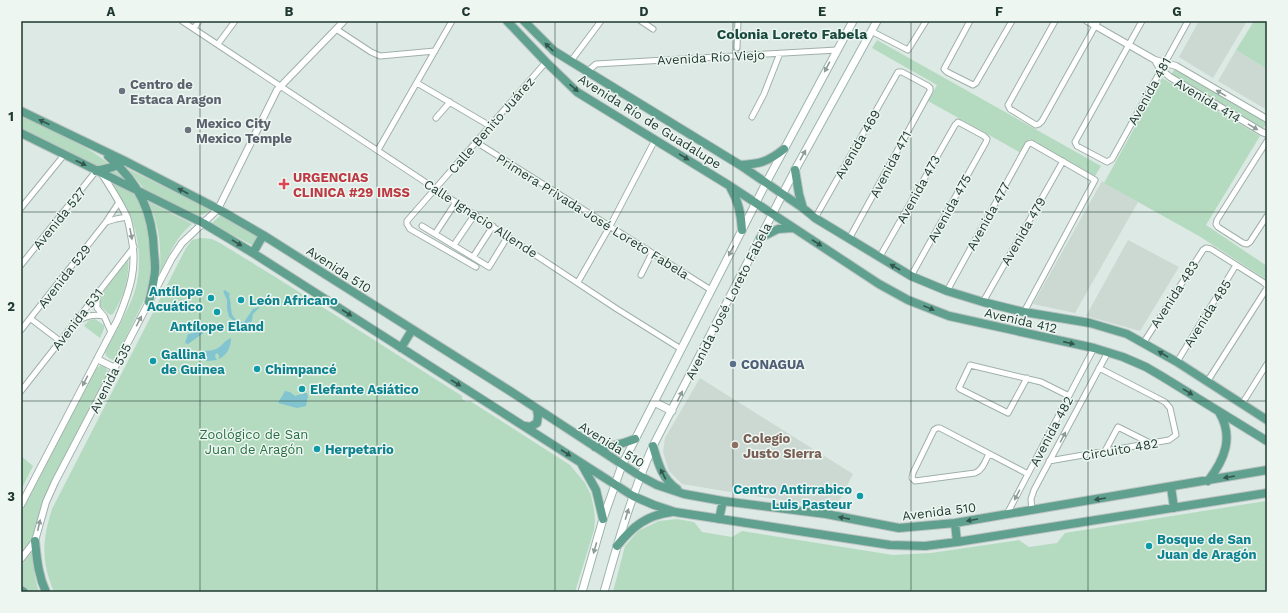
<svg xmlns="http://www.w3.org/2000/svg" width="1288" height="613" viewBox="0 0 1288 613" font-family="'Work Sans',sans-serif">
<style>
.built{fill:#cbd9d2}
.green{fill:#b4dbbf}
.water{fill:#82c5d1}
.lines{fill:none;stroke-linecap:round;stroke-linejoin:round}
.minor-casing{stroke:#a0b0ab;stroke-width:7}
.tertiary-casing{stroke:#a0b0ab;stroke-width:8}
.secondary-casing{stroke:#9cb5ac;stroke-width:9}
.primary-casing{stroke:#bcc3c1;stroke-width:10}
.minor{stroke:#fff;stroke-width:5}
.tertiary{stroke:#fff;stroke-width:6}
.secondary{stroke:#fff;stroke-width:7}
.primary{stroke:#60a08f;stroke-width:8}
.oneway{fill:#32574d}
.oneway2{fill:#8e9c98}
.grid{fill:none;stroke:#1e3831;stroke-width:1;stroke-opacity:0.55}
.worship-dot{fill:#6b7280;stroke:#edf6f1;stroke-width:1.5}
.health-dot{fill:#e0444e;stroke:#edf6f1;stroke-width:1.5}
.culture-dot{fill:#0f9aa8;stroke:#edf6f1;stroke-width:1.5}
.service-dot{fill:#5c6f8a;stroke:#edf6f1;stroke-width:1.5}
.education-dot{fill:#8d6e63;stroke:#edf6f1;stroke-width:1.5}
.labels{text-anchor:middle;stroke-width:3;stroke-linejoin:round;paint-order:stroke}
.street-label{font-size:13px;fill:#1e3831;stroke:#edf6f1}
.worship-label{font-size:13px;font-weight:bold;fill:#5b616d;stroke:#edf6f1;text-anchor:start}
.health-label{font-size:13px;font-weight:bold;fill:#be3a42;stroke:#edf6f1;text-anchor:start}
.culture-label{font-size:13px;font-weight:bold;fill:#0d838f;stroke:#edf6f1;text-anchor:start}
.service-label{font-size:13px;font-weight:bold;fill:#4e5e75;stroke:#edf6f1;text-anchor:start}
.park-label{font-size:13px;fill:#287044;stroke:#edf6f1}
.education-label{font-size:13px;font-weight:bold;fill:#785e54;stroke:#edf6f1;text-anchor:start}
.neighbourhood-label{font-size:14px;font-weight:bold;fill:#1a4a3f;stroke:#edf6f1}
.neatline{fill:none;stroke:#1e3831;stroke-width:1.5}
.grid-label{font-size:13px;text-anchor:middle;font-weight:bold;fill:#1e3831}
</style>
<rect width="100%" height="100%" fill="#dde9e4"/>
<path class="built" d="M1199,21H1247L1213,78L1179,57Z
M1236,50L1267,69V110L1218,81Z
M1102,181L1138,202L1075,313L1033,304Z
M1128,240L1179,267L1140,331L1086,316Z
M700,378L853,474L835,509L682,484L669,471L663,452L665,438Z"/>
<path class="green" d="M1254,21H1267V69L1236,50Z
M877,40L1101,166L1095,176L1029,139L1021,153L928,101L937,85L872,48Z
M1176,67L1267,123L1261,131L1170,76Z
M1162,78L1260,136L1206,225L1267,266V280L1199,236L1104,183Z
M21,114C32,118 44,125 54,131C83,146 104,155 126,181L21,130Z
M128,169L211,210L199,216L144,189Z
M112,183L134,193L138,199L148,224L152,265L151,279L147,294L116,358L113,360C108,358 105,356 105,351C115,333 131,306 136,287C142,262 139,236 129,212C125,202 116,193 112,183Z
M149,202L192,224C176,237 169,255 160,273C161,245 160,229 149,202Z
M222,214L257,233L258,238L254,246L213,225L212,223Z
M201,238L212,239L220,243L277,278L462,396V399L467,402L470,401L570,465L585,483L591,495L594,509L595,520L594,530L575,592H54C41,561 42,541 52,509L186,248L192,240Z
M128,258C130,277 123,298 113,314L110,315L99,305V298Z
M95,319L104,325V329L100,338L84,326L89,320Z
M101,365C109,368 109,373 106,380L47,493L39,515L33,539L21,554V513L94,370Z
M21,456L33,466L21,490Z
M1266,501L1267,592H613L625,546L638,531L659,521L677,519L694,522L702,532L732,537L742,531L893,555L931,553L1019,540L1029,547L1057,543L1065,533Z
M34,549C33,565 34,577 39,592H32L21,584V566Z"/>
<path class="water" d="M225,290L230,294L229,296C233,305 227,321 244,322L253,309L261,306L253,314L251,325L247,331L243,332L238,331L234,321L229,317L227,309V300L223,291Z
M204,325H206L209,329L188,344L185,343L188,334L193,333L197,329H200Z
M231,338C231,347 227,355 219,359V355L216,353L215,356L217,360L207,361L198,359C204,347 206,353 216,349C222,347 223,341 231,338Z
M285,391L290,392L295,396L304,393H307L308,396L306,406L297,408L278,403Z"/>
<g class="lines">
<defs>
<path id="minor" d="M182,21L617,309L681,349
M641,21L653,29
M970,21L944,69L947,72L973,85L976,83L1012,21
M1055,21L1008,105L1010,109L1036,125L1039,124L1042,121L1098,21
M1142,21L1075,142L1077,146L1107,162L1112,159L1188,21
M194,28L199,21
M336,29L371,52L380,56L435,51
M871,31L908,50L926,21
M218,44L235,21
M737,48L738,21
M571,61L601,21
M588,71L596,64L837,50
M417,83L490,126
M752,117L764,94L780,53
M436,118L450,102
M1267,141L1217,220L1216,224L1218,227L1243,243L1247,244L1250,242L1267,216
M476,142L711,290
M378,150L452,21
M21,208L64,155
M815,218L898,72H902L928,86L930,88V91L849,239
M106,222L116,219L127,217
M422,226L489,267L508,236
M435,234L456,202
M454,245L475,214
M473,257L493,226
M879,258L955,125L958,122L960,123L984,136L987,139L986,142L911,276
M21,265L96,171
M476,267L410,229L407,224V221L546,62
M641,275L652,253
M578,282L610,226L655,140
M947,291L1028,144L1031,143L1095,180L1024,312
M97,294V308L104,316
M983,302L1063,161
M31,319L60,341
M76,322C86,316 92,314 104,316L111,332
M21,330L106,222L119,202
M1144,342L1203,250L1206,248L1211,249L1263,282L1267,286V288L1207,382
M1177,362L1236,265
M1027,378L1008,413L960,389L959,388L970,365L1041,382L1069,396
M21,391L134,247
M1242,404L1267,364
M1105,451L1118,427L1150,443
M989,454C985,461 983,470 975,473L915,481L912,478L913,473L934,430L937,428H940L1028,474
M1049,461L1169,440L1176,435L1170,408L1165,402L1099,368
M1032,510L1031,499L1034,490L1108,352
M1007,514L1094,348"/>
<path id="tertiary" d="M1087,21L1155,60L1176,66L1267,119
M1155,60L1160,69L1170,77L1262,132L1267,134
M97,359L115,368
M21,505L118,319C130,290 138,267 131,235C130,229 129,223 127,217C120,202 111,188 102,174
M21,559L35,541L46,502L55,482L172,258L182,243L218,209L277,90L344,21"/>
<path id="secondary" d="M654,402L672,411
M582,592L603,519L622,465L766,183L853,21
M604,592C618,542 632,493 653,446L795,170L877,21"/>
<path id="primary" d="M507,21L546,62L577,92L730,186L879,284L908,300L949,316L1094,348L1123,357L1146,367L1163,377L1267,441
M524,21L554,51L740,165L803,208L815,218L911,276L947,291L983,302L1024,312L1090,323L1127,334L1177,362L1267,420
M21,111L123,160L218,209L263,235L510,391L640,476L657,485L684,494L723,501L826,514L899,528L955,523L1267,470
M21,133L203,223L253,253L633,496L654,505L675,512L890,545L925,546L957,542L1267,493
M108,156C139,183 153,212 154,253C155,261 156,270 154,278C153,286 151,294 149,302
M740,165C759,164 768,162 784,149
M795,170L799,194L803,208
M96,171L113,167L122,162
M731,189C739,202 741,215 742,230
M760,238L778,229L793,228
M253,253L263,235
M401,348L412,330
M525,426L530,427L537,423L538,416L537,410
M653,446C658,463 662,479 677,489
M595,447C608,448 622,444 635,439
M582,465L596,490L603,519
M1208,481C1225,459 1234,437 1219,412
M1171,487L1174,508
M719,519L723,501
M955,523L957,542
M35,541C37,559 38,575 46,592
M617,546C633,526 647,515 672,512
M21,590L24,592"/>
</defs>
<use href="#minor" class="minor-casing"/>
<use href="#tertiary" class="tertiary-casing"/>
<use href="#secondary" class="secondary-casing"/>
<use href="#primary" class="primary-casing"/>
<use href="#minor" class="minor"/>
<use href="#tertiary" class="tertiary"/>
<use href="#secondary" class="secondary"/>
<use href="#primary" class="primary"/>
</g>
<defs><path id="oneway-solid" d="M-6-.8H1V-3.2L6.5 0L1 3.2V.8H-6Z"/></defs>
<g class="oneway">
<use href="#oneway-solid" transform="translate(549 47) rotate(-136)"/>
<use href="#oneway-solid" transform="translate(574 88) rotate(41)"/>
<use href="#oneway-solid" transform="translate(44 122) rotate(-155)"/>
<use href="#oneway-solid" transform="translate(684 157) rotate(32)"/>
<use href="#oneway-solid" transform="translate(81 163) rotate(26)"/>
<use href="#oneway-solid" transform="translate(183 191) rotate(-153)"/>
<use href="#oneway-solid" transform="translate(237 243) rotate(31)"/>
<use href="#oneway-solid" transform="translate(817 243) rotate(33)"/>
<use href="#oneway-solid" transform="translate(895 267) rotate(-150)"/>
<use href="#oneway-solid" transform="translate(929 308) rotate(22)"/>
<use href="#oneway-solid" transform="translate(347 313) rotate(33)"/>
<use href="#oneway-solid" transform="translate(1069 343) rotate(13)"/>
<use href="#oneway-solid" transform="translate(1163 354) rotate(-149)"/>
<use href="#oneway-solid" transform="translate(456 383) rotate(32)"/>
<use href="#oneway-solid" transform="translate(1188 392) rotate(32)"/>
<use href="#oneway-solid" transform="translate(566 453) rotate(33)"/>
<use href="#oneway-solid" transform="translate(663 474) rotate(-118)"/>
<use href="#oneway-solid" transform="translate(1229 477) rotate(170)"/>
<use href="#oneway-solid" transform="translate(1100 499) rotate(171)"/>
<use href="#oneway-solid" transform="translate(844 518) rotate(-169)"/>
<use href="#oneway-solid" transform="translate(972 520) rotate(170)"/>
</g>
<g class="oneway2">
<use href="#oneway-solid" transform="translate(827 67) rotate(118)"/>
<use href="#oneway-solid" transform="translate(1221 93) rotate(-149)"/>
<use href="#oneway-solid" transform="translate(1253 127) rotate(31)"/>
<use href="#oneway-solid" transform="translate(803 155) rotate(-61)"/>
<use href="#oneway-solid" transform="translate(131 234) rotate(79)"/>
<use href="#oneway-solid" transform="translate(731 251) rotate(117)"/>
<use href="#oneway-solid" transform="translate(139 321) rotate(-63)"/>
<use href="#oneway-solid" transform="translate(85 381) rotate(117)"/>
<use href="#oneway-solid" transform="translate(680 396) rotate(-63)"/>
<use href="#oneway-solid" transform="translate(1063 437) rotate(-62)"/>
<use href="#oneway-solid" transform="translate(1017 495) rotate(118)"/>
<use href="#oneway-solid" transform="translate(627 514) rotate(-73)"/>
<use href="#oneway-solid" transform="translate(39 525) rotate(-77)"/>
<use href="#oneway-solid" transform="translate(595 548) rotate(106)"/>
</g>
<path class="grid" d="M200,21V592M377,21V592M555,21V592M733,21V592M911,21V592M1088,21V592M21,212H1267M21,401H1267"/>
<g class="worship-dot">
<circle cx="122" cy="91" r="4"/>
<circle cx="188" cy="130" r="4"/>
</g>
<path class="health-dot" d="M282 178h4v4h4v4h-4v4h-4v-4h-4v-4h4z"/>
<g class="culture-dot">
<circle cx="211" cy="298" r="4"/>
<circle cx="241" cy="300" r="4"/>
<circle cx="217" cy="312" r="4"/>
<circle cx="153" cy="361" r="4"/>
<circle cx="257" cy="369" r="4"/>
<circle cx="302" cy="389" r="4"/>
<circle cx="317" cy="449" r="4"/>
<circle cx="860" cy="496" r="4"/>
<circle cx="1149" cy="546" r="4"/>
</g>
<circle class="service-dot" cx="733" cy="364" r="4"/>
<circle class="education-dot" cx="735" cy="445" r="4"/>
<g class="labels">
<g class="street-label">
<text transform="translate(711 57) rotate(-3)" y="5">Avenida Río Viejo</text>
<text transform="translate(1149 91) rotate(-61)" y="5">Avenida 481</text>
<text transform="translate(1208 100) rotate(31)" y="5">Avenida 414</text>
<text transform="translate(650 121) rotate(32)" y="5">Avenida Río de Guadalupe</text>
<text transform="translate(491 125) rotate(-49)" y="5">Calle Benito Juárez</text>
<text transform="translate(857 144) rotate(-60)" y="5">Avenida 469</text>
<text transform="translate(890 164) rotate(-62)" y="5">Avenida 471</text>
<text transform="translate(918 189) rotate(-61)" y="5">Avenida 473</text>
<text transform="translate(949 208) rotate(-61)" y="5">Avenida 475</text>
<text transform="translate(593 216) rotate(32)" y="5">Primera Privada José Loreto Fabela</text>
<text transform="translate(988 216) rotate(-61)" y="5">Avenida 477</text>
<text transform="translate(59 218) rotate(-51)" y="5">Avenida 527</text>
<text transform="translate(481 218) rotate(33)" y="5">Calle Ignacio Allende</text>
<text transform="translate(1023 231) rotate(-60)" y="5">Avenida 479</text>
<text transform="translate(339 269) rotate(33)" y="5">Avenida 510</text>
<text transform="translate(64 276) rotate(-52)" y="5">Avenida 529</text>
<text transform="translate(1174 294) rotate(-57)" y="5">Avenida 483</text>
<text transform="translate(728 301) rotate(-63)" y="5">Avenida José Loreto Fabela</text>
<text transform="translate(1207 313) rotate(-58)" y="5">Avenida 485</text>
<text transform="translate(77 319) rotate(-52)" y="5">Avenida 531</text>
<text transform="translate(1021 320) rotate(13)" y="5">Avenida 412</text>
<text transform="translate(110 378) rotate(-63)" y="5">Avenida 535</text>
<text transform="translate(1051 431) rotate(-62)" y="5">Avenida 482</text>
<text transform="translate(612 444) rotate(32)" y="5">Avenida 510</text>
<text transform="translate(1120 449) rotate(-10)" y="5">Circuito 482</text>
<text transform="translate(939 511) rotate(-7)" y="5">Avenida 510</text>
</g>
<g class="worship-label">
<text x="130" y="89">Centro de<tspan x="130" dy="15">Estaca Aragon</tspan></text>
<text x="196" y="128">Mexico City<tspan x="196" dy="15">Mexico Temple</tspan></text>
</g>
<g class="health-label">
<text x="293" y="182">URGENCIAS<tspan x="293" dy="15">CLINICA #29 IMSS</tspan></text>
</g>
<g class="culture-label">
<text x="203" y="296" text-anchor="end">Antílope<tspan x="203" dy="15">Acuático</tspan></text>
<text x="249" y="305">León Africano</text>
<text x="217" y="331" text-anchor="middle">Antílope Eland</text>
<text x="161" y="359">Gallina<tspan x="161" dy="15">de Guinea</tspan></text>
<text x="265" y="374">Chimpancé</text>
<text x="310" y="394">Elefante Asiático</text>
<text x="325" y="454">Herpetario</text>
<text x="852" y="494" text-anchor="end">Centro Antirrabico<tspan x="852" dy="15">Luis Pasteur</tspan></text>
<text x="1157" y="544">Bosque de San<tspan x="1157" dy="15">Juan de Aragón</tspan></text>
</g>
<g class="service-label">
<text x="741" y="369">CONAGUA</text>
</g>
<g class="park-label">
<text x="254" y="439">Zoológico de San<tspan x="254" dy="15">Juan de Aragón</tspan></text>
</g>
<g class="education-label">
<text x="743" y="443">Colegio<tspan x="743" dy="15">Justo SIerra</tspan></text>
</g>
<g class="neighbourhood-label">
<text x="792" y="39">Colonia Loreto Fabela</text>
</g>
</g>
<rect width="1288" height="613" fill="none" stroke="#edf6f1" stroke-width="44"/>
<rect x="22" y="22" width="1244" height="569" class="neatline"/>
<g class="grid-label">
<text x="111" y="16">A</text>
<text x="289" y="16">B</text>
<text x="466" y="16">C</text>
<text x="644" y="16">D</text>
<text x="822" y="16">E</text>
<text x="999" y="16">F</text>
<text x="1177" y="16">G</text>
<text x="11" y="121">1</text>
<text x="11" y="311">2</text>
<text x="11" y="501">3</text>
</g>
</svg>
